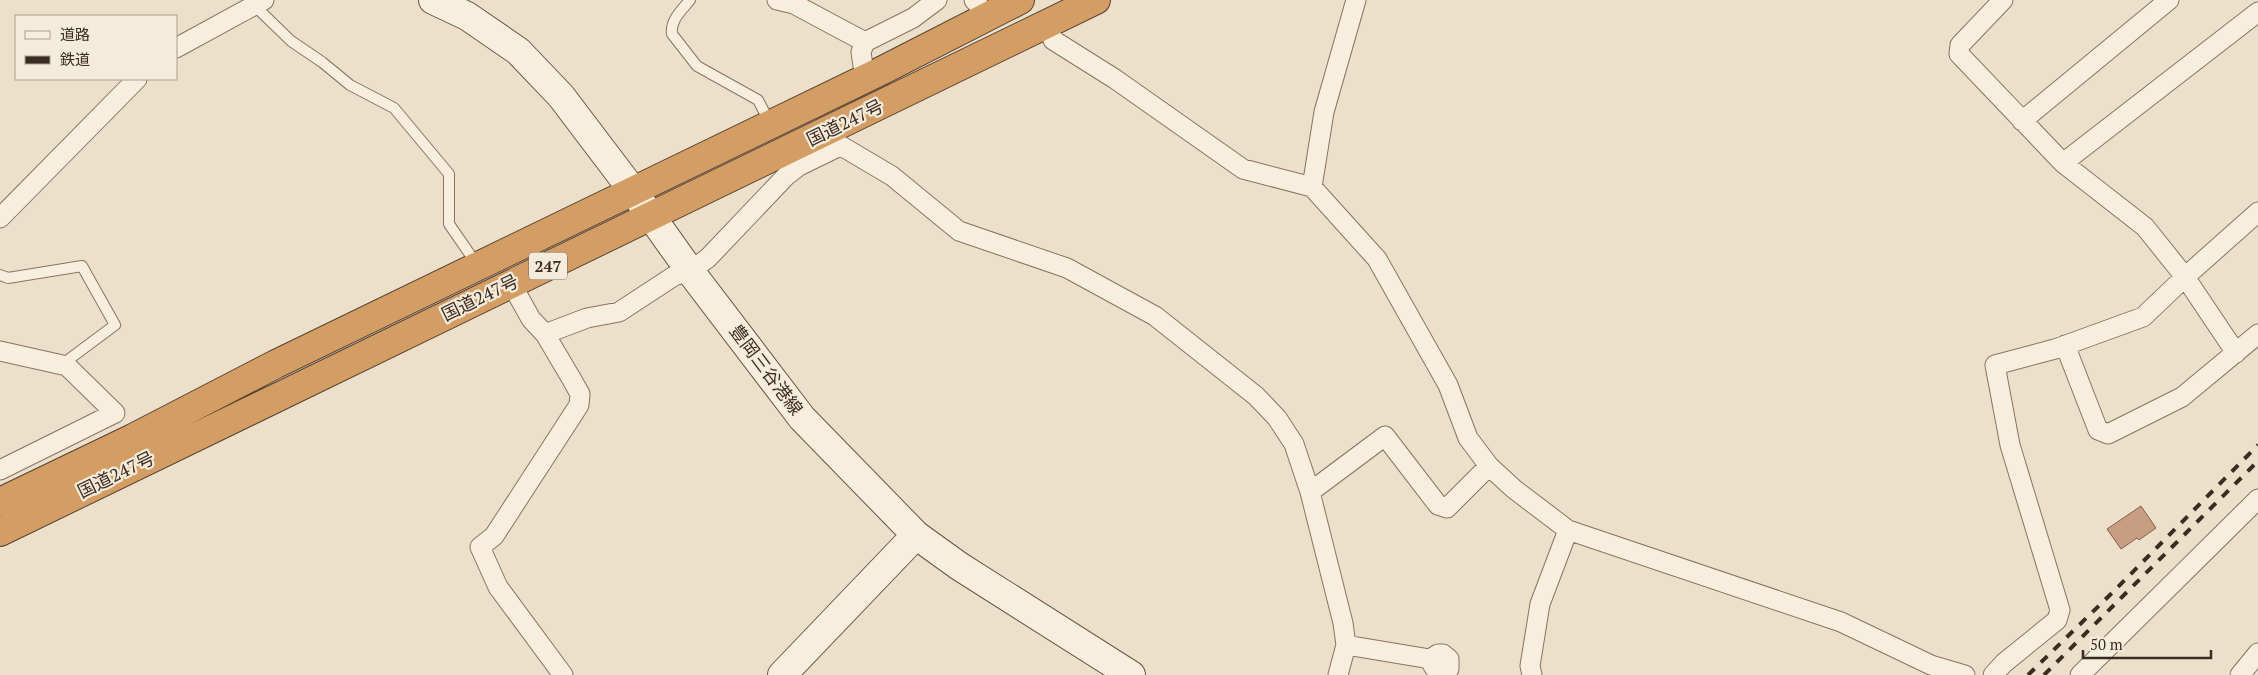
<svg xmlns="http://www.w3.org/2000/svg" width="2258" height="675" viewBox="0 0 2258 675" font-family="'PT Serif','Noto Sans JP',serif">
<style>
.building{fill:#c79d84;stroke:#855d48}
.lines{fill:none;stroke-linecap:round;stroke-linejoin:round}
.lane-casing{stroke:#887360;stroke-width:12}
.street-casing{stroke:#887360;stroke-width:21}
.secondary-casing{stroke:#6a5543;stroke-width:30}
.highway-casing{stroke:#564234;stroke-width:30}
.lane{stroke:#f7eede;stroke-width:10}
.street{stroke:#f7eede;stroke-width:19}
.secondary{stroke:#f7eede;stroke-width:28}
.highway{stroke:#d39d64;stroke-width:28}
.rail{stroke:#3a2c22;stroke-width:4;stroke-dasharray:9 9;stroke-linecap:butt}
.labels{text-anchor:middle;stroke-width:4.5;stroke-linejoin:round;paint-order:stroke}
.shield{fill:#f4ebda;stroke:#726559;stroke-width:1}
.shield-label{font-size:16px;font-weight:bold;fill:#3a2c22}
.street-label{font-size:18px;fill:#3a2c22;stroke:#f4ebda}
</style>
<rect width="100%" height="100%" fill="#ece0cb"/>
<path class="building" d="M2141,506L2156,528L2139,540L2137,538L2121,549L2107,529Z"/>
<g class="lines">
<defs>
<path id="lane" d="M690,0C682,10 670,20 672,34L697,66L758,100L770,123
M255,6L291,41L322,62L350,85L394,108L449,174V224L478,266
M0,275L8,278L82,266L115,325L68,360L64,366"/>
<path id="street" d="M777,0L794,4L865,42
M974,0L988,16
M2003,0L1960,45L1959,54L2063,163L2145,227L2185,277L2236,353
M1048,24L1053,40L1115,79L1243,169L1312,187L1377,259L1448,385L1468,438L1489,466L1514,489L1568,530L1841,622L1931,665L1965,675
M176,48L264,0
M865,79L861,52L865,42L913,18L937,0
M2022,121L2169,0
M821,134L892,176L959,231L1067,268L1155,316L1256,396L1277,418L1294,444L1310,492L1343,623L1346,645L1338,675
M2063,163L2258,12
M1312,187L1324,112L1356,0
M0,218L137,79
M511,283L531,319L545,334L571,378L580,394L579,405L494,536L480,547L498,587L563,675
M545,334L587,318L619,312L674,276L690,271L708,258L786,176L799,166L840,146
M2065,345L2098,430L2108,434L2182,397L2258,334
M0,351L67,366L115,413L0,470
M1310,492L1385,436L1438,505L1447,508L1489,466
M1346,645L1430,659L1438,654H1443L1449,659V669L1444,674C1436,671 1433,668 1430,659
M1532,675L1530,666L1540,604L1568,530
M1993,675L2004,663L2057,620L2060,610L2010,445L1995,365L2055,349L2143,317L2185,277L2258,212
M2080,675L2258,499
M2240,675L2258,653"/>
<path id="secondary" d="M433,0L467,16L518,51L561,96L633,191L690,271L802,418L916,535L959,566L1131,675
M782,675L916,535"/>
<path id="highway" d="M0,502L133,438L276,364L881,71L1020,0
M0,532L1096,0"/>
</defs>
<use href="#lane" class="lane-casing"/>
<use href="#street" class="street-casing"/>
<use href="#secondary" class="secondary-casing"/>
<use href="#highway" class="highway-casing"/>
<use href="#lane" class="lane"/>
<use href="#street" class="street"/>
<use href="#secondary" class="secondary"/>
<use href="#highway" class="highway"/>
<path class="rail" d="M2028,675L2113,592L2258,445
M2044,675L2258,461"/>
</g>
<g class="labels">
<rect class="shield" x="529" y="252.5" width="38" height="27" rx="4"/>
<g class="shield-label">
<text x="548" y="272">247</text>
</g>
<g class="street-label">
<text transform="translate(845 123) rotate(-26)" y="6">国道247号</text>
<text transform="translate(480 298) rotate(-26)" y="6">国道247号</text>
<text transform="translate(766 370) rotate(53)" y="6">豊岡三谷港線</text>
<text transform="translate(116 475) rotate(-26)" y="6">国道247号</text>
</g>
</g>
<rect x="15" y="15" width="162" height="65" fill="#f4ebda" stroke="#aa9f90"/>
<rect x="25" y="31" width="25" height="8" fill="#f7eede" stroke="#aa9f90"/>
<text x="60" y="40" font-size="15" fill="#3a2c22">道路</text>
<rect x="25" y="56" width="25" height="8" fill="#3a2c22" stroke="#aa9f90"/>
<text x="60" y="65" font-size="15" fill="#3a2c22">鉄道</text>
<path d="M2083 650v8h128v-8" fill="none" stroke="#3a2c22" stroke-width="2.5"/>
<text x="2090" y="650" font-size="15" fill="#3a2c22" stroke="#f4ebda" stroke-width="4" paint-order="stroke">50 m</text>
</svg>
